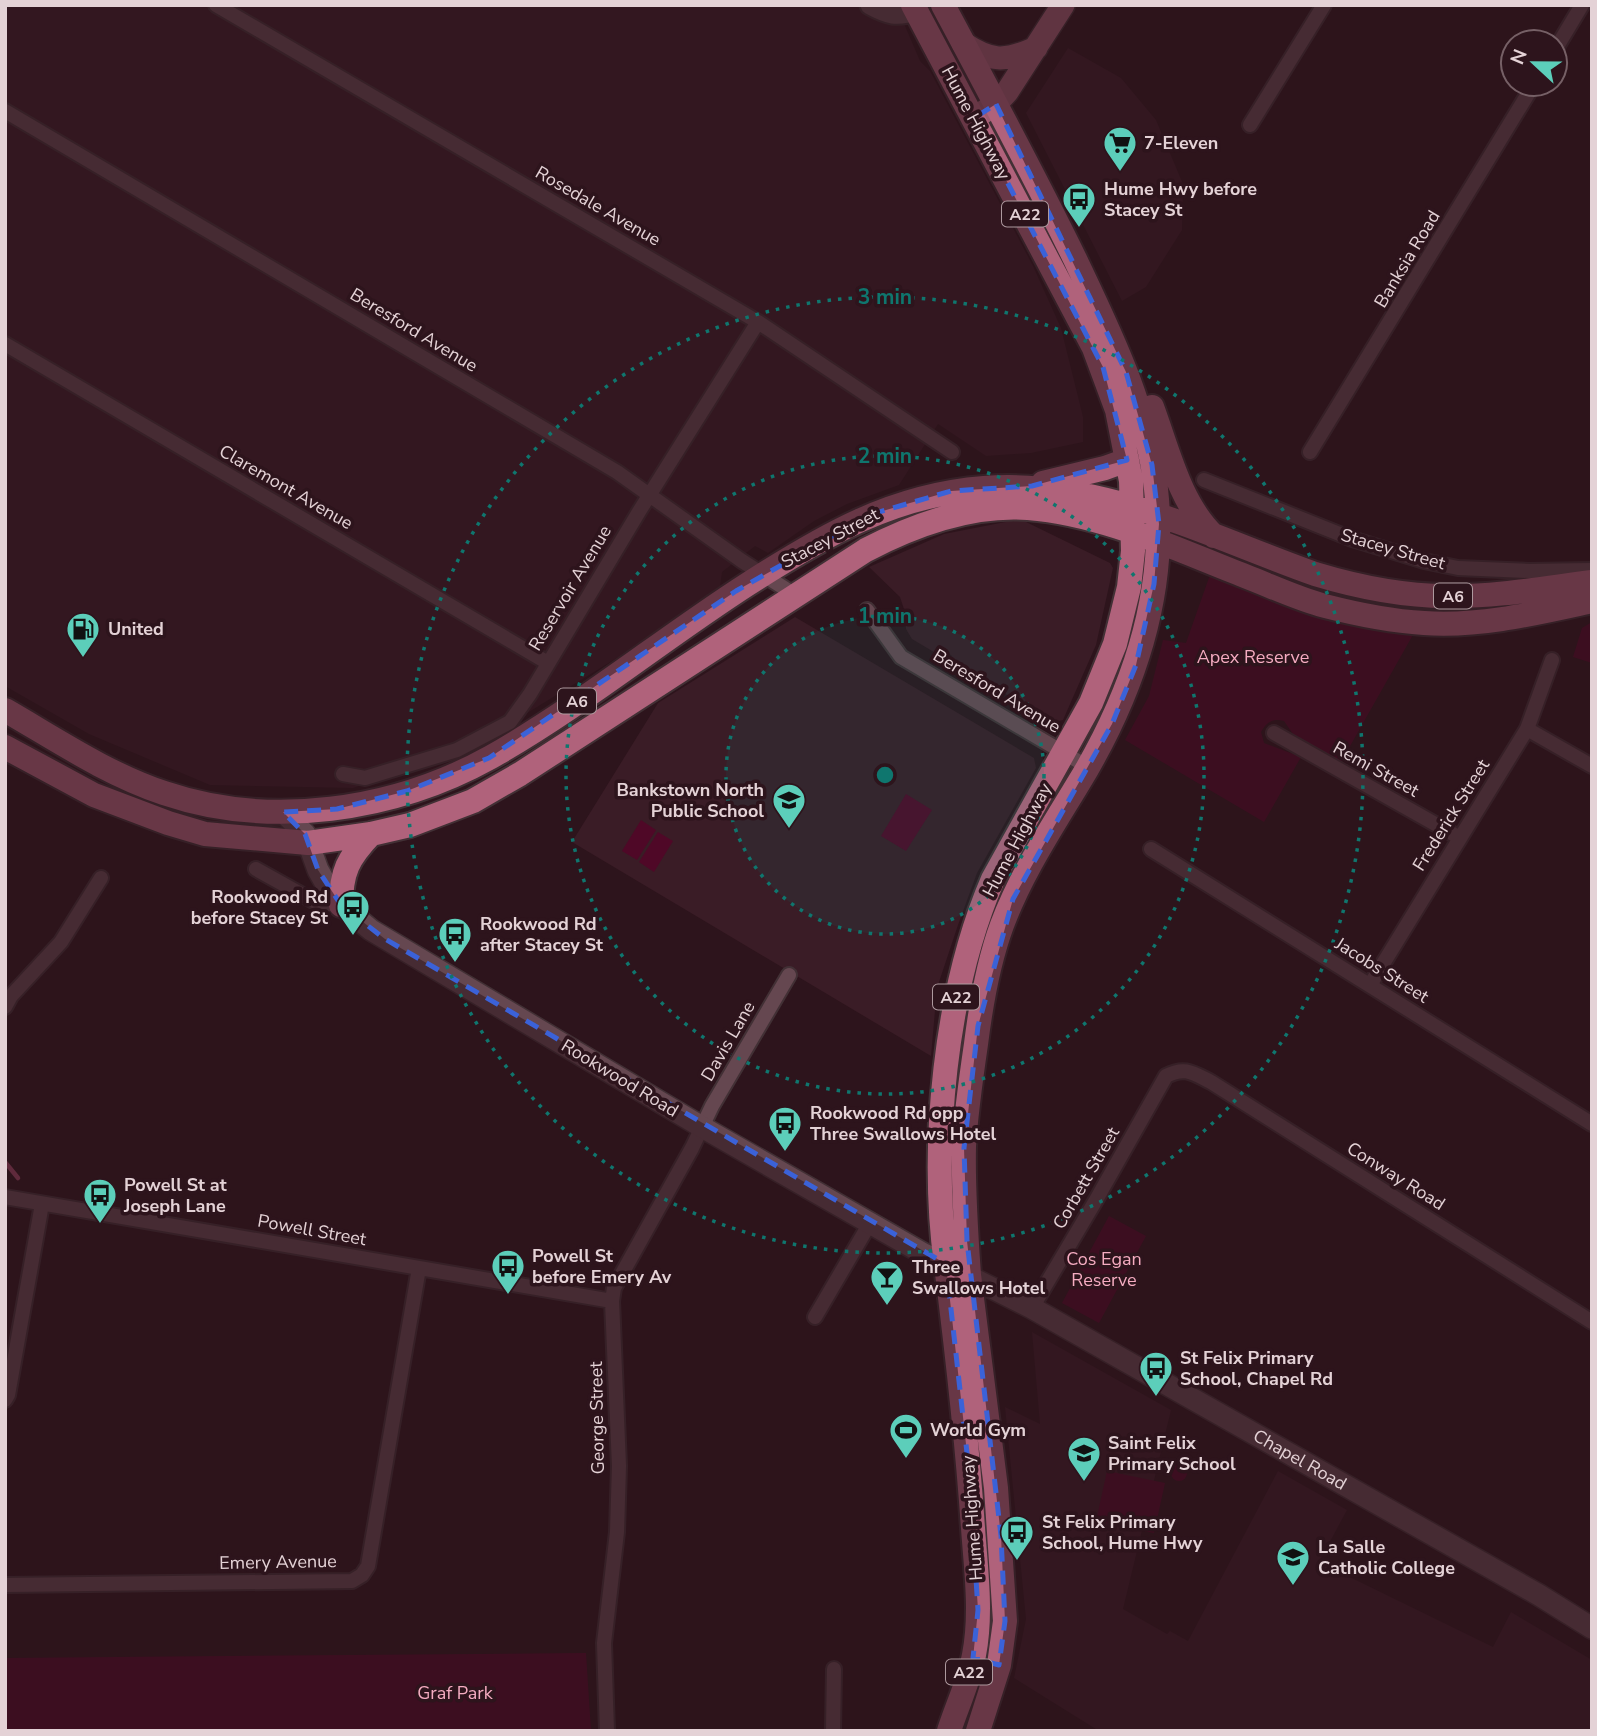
<svg xmlns="http://www.w3.org/2000/svg" width="1597" height="1736" viewBox="0 0 1597 1736" font-family="'Nunito Sans',sans-serif">
<style>
.built{fill:#3a1c26}
.green{fill:#4f0827}
.lines{fill:none;stroke-linecap:round;stroke-linejoin:round}
.stream{stroke:#9c4664;stroke-width:4.5}
.minor-casing{stroke:#423035;stroke-width:18}
.tertiary-casing{stroke:#423035;stroke-width:23}
.secondary-casing{stroke:#423035;stroke-width:24}
.primary-casing{stroke:#423035;stroke-width:26}
.trunk-casing{stroke:#423035;stroke-width:28}
.minor{stroke:#654750;stroke-width:14}
.tertiary{stroke:#654750;stroke-width:19}
.secondary{stroke:#654750;stroke-width:21}
.primary{stroke:#9d5b70;stroke-width:23}
.trunk{stroke:#b0627b;stroke-width:24}
.marked{fill:none;stroke:#3b62d8;stroke-width:5;stroke-dasharray:14 9;stroke-linejoin:round}
.ring{fill:none;stroke:#0f766e;stroke-width:3.5;stroke-dasharray:3.5 7}
.labels{text-anchor:middle;stroke-width:7;stroke-linejoin:round;paint-order:stroke}
.shield{fill:#2d141c;stroke:#ad999e;stroke-width:2}
.shield-label{font-size:16px;font-weight:bold;fill:#e4d2d6}
.street-label{font-size:18px;fill:#e4d2d6;stroke:#2d141c}
.poi-label{font-size:18px;font-weight:bold;fill:#e4d2d6;stroke:#2d141c;text-anchor:start}
.park-label{font-size:18px;fill:#f5acc1;stroke:#2d141c}
.centre{fill:#0f766e;stroke:#2d141c;stroke-width:3.5}
.ring-label{font-size:21px;text-anchor:middle;font-weight:bold;fill:#0f766e;stroke:#2d141c;stroke-width:7;stroke-linejoin:round;paint-order:stroke}
</style>
<rect width="100%" height="100%" fill="#2d141c"/>
<path class="built" d="M5,5H896L920,61L930,71L1033,266L1061,328L1083,417V442L1031,453L986,456L938,424L899,485L847,504L814,521L768,553L755,546L722,572L720,586L620,656L472,747L353,788L210,785L89,734L5,686Z
M1068,48L1121,78L1156,120L1183,184L1182,230L1146,287L1122,301L1026,113Z
M1020,519L1110,563L1113,568L1096,645L1063,720L1054,722L948,661L952,656L944,650L939,655L912,639L906,629L905,612L900,597L869,567L944,534Z
M795,617L1034,758L1036,768L977,873L958,925L937,988L931,1056L572,842L658,703Z
M1032,1332L1171,1410L1123,1609L1167,1634L1170,1631L1188,1641L1278,1471L1347,1510L1319,1562L1493,1647L1511,1612L1592,1660V1731H1099L1014,1678L1026,1619L1005,1407L1040,1424Z"/>
<path class="green" d="M1211,572L1414,633L1341,762L1293,734L1284,721C1273,718 1266,722 1261,732L1264,743L1301,757L1264,822L1125,740L1149,696L1163,640L1186,643Z
M1592,622V663L1573,657L1582,628Z
M906,794L932,810L906,851L881,836Z
M641,820L656,830L637,860L622,851Z
M658,832L673,841L654,872L639,862Z
M1109,1216L1146,1236L1099,1323L1062,1303Z
M1171 1473a8 8 0 1 1 16 0a8 8 0 1 1-16 0Z
M1107,1471L1165,1483L1154,1533L1096,1521Z
M586,1653L591,1731H5V1658Z"/>
<g class="lines">
<path class="stream" d="M5,1162L18,1178"/>
<defs>
<path id="minor" d="M216,5L758,322L952,452
M1555,50L1582,5
M5,111L617,472L742,561L795,595
M1250,125L1324,5
M5,344L548,663
M1310,452L1534,84
M1204,480L1352,539L1424,561L1458,568L1529,571L1592,570
M867,610L901,657L1088,767
M1527,729L1592,766
M1274,733L1460,838
M343,774L365,778L457,750L510,722L530,694L640,510L758,322
M1151,849L1592,1124
M256,869L317,903L341,905
M1370,985L1527,729L1552,660
M5,1007L11,996L61,942L101,878
M5,1197L612,1301
M1032,1308L1096,1200L1166,1076C1185,1066 1193,1073 1211,1082L1592,1322
M815,1317L870,1223
M5,1400L8,1395L42,1204
M5,1585L352,1581L362,1575L368,1566L419,1268
M607,1731L604,1643L617,1532L619,1466L612,1301L614,1288L692,1148L712,1106L789,975
M833,1731L834,1669"/>
<path id="tertiary" d="M870,5C888,15 897,17 916,11"/>
<g id="secondary">
<path id="s1" d="M283,812L305,834L318,870L331,893L341,905L371,930L702,1127L924,1254L1032,1308L1539,1595L1592,1628"/>
</g>
<path id="primary" d="M963,43C991,62 1005,62 1036,48
M974,118L996,104L1007,92L1063,5"/>
<path id="trunk" d="M913,5L1094,348L1117,410L1131,481L1133,551L1129,587L1115,644L1091,703L993,879C945,990 930,1145 946,1265C957,1352 967,1440 973,1528C976,1570 982,1614 974,1655C969,1681 957,1706 949,1731
M943,5C988,89 1033,173 1075,259C1110,333 1147,407 1156,489C1167,588 1135,685 1087,769C1057,820 1023,869 1002,925C988,963 981,1004 976,1044C971,1078 966,1112 964,1146C963,1188 966,1233 969,1275L996,1488L1005,1621L999,1665L978,1731
M1152,407C1168,450 1180,504 1214,536
M1043,483L1105,468L1127,460
M5,710C57,740 107,774 164,793C270,829 394,811 491,757C581,706 661,640 748,584C823,536 892,495 984,488C1101,479 1208,536 1315,574C1358,587 1402,596 1447,596C1495,597 1544,588 1592,582
M5,747L94,795L168,823L205,834L308,843L371,834L410,825L473,801L520,774L866,550C914,525 973,504 1028,508C1104,514 1175,549 1245,576C1271,586 1298,599 1325,606C1356,614 1391,621 1424,623C1480,627 1537,613 1592,601
M341,905C341,872 348,858 371,834"/>
</defs>
<use href="#minor" class="minor-casing"/>
<use href="#tertiary" class="tertiary-casing"/>
<use href="#secondary" class="secondary-casing"/>
<use href="#primary" class="primary-casing"/>
<use href="#trunk" class="trunk-casing"/>
<use href="#minor" class="minor"/>
<use href="#tertiary" class="tertiary"/>
<use href="#secondary" class="secondary"/>
<use href="#primary" class="primary"/>
<use href="#trunk" class="trunk"/>
</g>
<path d="M0 0H1597V1736H0ZM996,104L1126,372L1152,465L1159,524L1154,584L1136,665L1112,724L1013,899L978,1026L964,1148L967,1241L1001,1536L1005,1621L999,1665L973,1658L978,1610L969,1471L946,1264L385,939L341,905L318,870L305,834L283,812L337,809L407,791L489,758L736,591L869,515L951,491L1032,486L1127,460L1103,367L974,118Z" fill="#2d141c" fill-opacity=".55" fill-rule="evenodd"/>
<path class="marked" d="M996,104L1126,372L1152,465L1159,524L1154,584L1136,665L1112,724L1013,899L978,1026L964,1148L967,1241L1001,1536L1005,1621L999,1665L973,1658L978,1610L969,1471L946,1264L385,939L341,905L318,870L305,834L283,812L337,809L407,791L489,758L736,591L869,515L951,491L1032,486L1127,460L1103,367L974,118Z"/>
<circle cx="885" cy="775" r="159" fill="#0f766e" fill-opacity=".12"/>
<g class="ring">
<circle cx="885" cy="775" r="159"/>
<circle cx="885" cy="775" r="319"/>
<circle cx="885" cy="775" r="478"/>
</g>
<defs>
<symbol id="supermarket-pin" viewBox="-11 -11 22 30"><path d="M0 17L-7.5 6A9.5 9.5 0 1 1 7.5 6Z" fill="#5cceba" stroke="#2d141c"/><path d="M-6-5.5h2.5l.6 2H6L4.5 2H-2.5L-4.4-4H-6ZM-1.5 3.2a1.3 1.3 0 1 0 .1 0ZM3 3.2a1.3 1.3 0 1 0 .1 0Z" fill="#111"/></symbol>
<symbol id="bus-pin" viewBox="-11 -11 22 30"><path d="M0 17L-7.5 6A9.5 9.5 0 1 1 7.5 6Z" fill="#5cceba" stroke="#2d141c"/><path d="M-5-6H5V4H4V6H2V4H-2V6H-4V4H-5ZM-3.5-4V0h7V-4ZM-3.5 1.2v1.5H-2V1.2ZM2 1.2v1.5H3.5V1.2Z" fill="#111"/></symbol>
<symbol id="fuel-pin" viewBox="-11 -11 22 30"><path d="M0 17L-7.5 6A9.5 9.5 0 1 1 7.5 6Z" fill="#5cceba" stroke="#2d141c"/><path d="M-5.5-6h7V0h2V4h1.3V-2.5L3-4.5l.8-.8L6-3V5H2.5V1h-1V6h-7ZM-4.2-4.7v3.2H.2V-4.7Z" fill="#111"/></symbol>
<symbol id="school-pin" viewBox="-11 -11 22 30"><path d="M0 17L-7.5 6A9.5 9.5 0 1 1 7.5 6Z" fill="#5cceba" stroke="#2d141c"/><path d="M0-5L7-2L0 1L-7-2ZM-4 1L0 2.5L4 1V4Q0 6-4 4Z" fill="#111"/></symbol>
<symbol id="bar-pin" viewBox="-11 -11 22 30"><path d="M0 17L-7.5 6A9.5 9.5 0 1 1 7.5 6Z" fill="#5cceba" stroke="#2d141c"/><path d="M-6-5H6L.8 .8V4.5H3.5V6h-7V4.5H-.8V.8Z" fill="#111"/></symbol>
<symbol id="stadium-pin" viewBox="-11 -11 22 30"><path d="M0 17L-7.5 6A9.5 9.5 0 1 1 7.5 6Z" fill="#5cceba" stroke="#2d141c"/><path d="M0-5a6.5 5 0 1 0 0 10a6.5 5 0 1 0 0-10ZM-3.5-1.8h7v3.6h-7Z" fill="#111"/></symbol>
</defs>
<g fill-rule="evenodd">
<use href="#supermarket-pin" x="1101" y="124" width="38" height="52"/>
<use href="#bus-pin" x="1060" y="180" width="38" height="52"/>
<use href="#fuel-pin" x="64" y="610" width="38" height="52"/>
<use href="#school-pin" x="770" y="781" width="38" height="52"/>
<use href="#bus-pin" x="334" y="888" width="38" height="52"/>
<use href="#bus-pin" x="436" y="915" width="38" height="52"/>
<use href="#bus-pin" x="766" y="1104" width="38" height="52"/>
<use href="#bus-pin" x="81" y="1176" width="38" height="52"/>
<use href="#bus-pin" x="489" y="1247" width="38" height="52"/>
<use href="#bar-pin" x="868" y="1258" width="38" height="52"/>
<use href="#bus-pin" x="1137" y="1349" width="38" height="52"/>
<use href="#stadium-pin" x="887" y="1411" width="38" height="52"/>
<use href="#school-pin" x="1065" y="1434" width="38" height="52"/>
<use href="#bus-pin" x="998" y="1513" width="38" height="52"/>
<use href="#school-pin" x="1274" y="1538" width="38" height="52"/>
</g>
<g class="labels">
<g class="shield">
<rect x="1002" y="201.5" width="46" height="25" rx="5"/>
<rect x="1434" y="583.5" width="38" height="25" rx="5"/>
<rect x="558" y="688.5" width="38" height="25" rx="5"/>
<rect x="933" y="984.5" width="46" height="25" rx="5"/>
<rect x="946" y="1659.5" width="46" height="25" rx="5"/>
</g>
<g class="shield-label">
<text x="1025" y="220">A22</text>
<text x="1453" y="602">A6</text>
<text x="577" y="707">A6</text>
<text x="956" y="1003">A22</text>
<text x="969" y="1678">A22</text>
</g>
<g class="street-label">
<text transform="translate(976 123) rotate(62)" y="6">Hume Highway</text>
<text transform="translate(598 206) rotate(30)" y="6">Rosedale Avenue</text>
<text transform="translate(1407 259) rotate(-59)" y="6">Banksia Road</text>
<text transform="translate(414 330) rotate(31)" y="6">Beresford Avenue</text>
<text transform="translate(286 487) rotate(30)" y="6">Claremont Avenue</text>
<text transform="translate(830 538) rotate(-28)" y="6">Stacey Street</text>
<text transform="translate(1393 549) rotate(16)" y="6">Stacey Street</text>
<text transform="translate(570 588) rotate(-59)" y="6">Reservoir Avenue</text>
<text transform="translate(997 691) rotate(31)" y="6">Beresford Avenue</text>
<text transform="translate(1376 769) rotate(29)" y="6">Remi Street</text>
<text transform="translate(1451 815) rotate(-58)" y="6">Frederick Street</text>
<text transform="translate(1017 840) rotate(-62)" y="6">Hume Highway</text>
<text transform="translate(1382 970) rotate(32)" y="6">Jacobs Street</text>
<text transform="translate(728 1041) rotate(-60)" y="6">Davis Lane</text>
<text transform="translate(620 1078) rotate(31)" y="6">Rookwood Road</text>
<text transform="translate(1396 1176) rotate(32)" y="6">Conway Road</text>
<text transform="translate(1086 1178) rotate(-60)" y="6">Corbett Street</text>
<text transform="translate(312 1230) rotate(10)" y="6">Powell Street</text>
<text transform="translate(597 1418) rotate(-91)" y="6">George Street</text>
<text dy="6" stroke="none"><textPath href="#s1" startOffset="1220">Chapel Road</textPath></text>
<text transform="translate(972 1518) rotate(-94)" y="6">Hume Highway</text>
<text transform="translate(278 1562) rotate(-1)" y="6">Emery Avenue</text>
</g>
<g class="poi-label">
<text x="1144" y="149">7-Eleven</text>
<text x="1104" y="195">Hume Hwy before<tspan x="1104" dy="21">Stacey St</tspan></text>
<text x="108" y="635">United</text>
<text x="764" y="796" text-anchor="end">Bankstown North<tspan x="764" dy="21">Public School</tspan></text>
<text x="328" y="903" text-anchor="end">Rookwood Rd<tspan x="328" dy="21">before Stacey St</tspan></text>
<text x="480" y="930">Rookwood Rd<tspan x="480" dy="21">after Stacey St</tspan></text>
<text x="810" y="1119">Rookwood Rd opp<tspan x="810" dy="21">Three Swallows Hotel</tspan></text>
<text x="124" y="1191">Powell St at<tspan x="124" dy="21">Joseph Lane</tspan></text>
<text x="532" y="1262">Powell St<tspan x="532" dy="21">before Emery Av</tspan></text>
<text x="912" y="1273">Three<tspan x="912" dy="21">Swallows Hotel</tspan></text>
<text x="1180" y="1364">St Felix Primary<tspan x="1180" dy="21">School, Chapel Rd</tspan></text>
<text x="930" y="1436">World Gym</text>
<text x="1108" y="1449">Saint Felix<tspan x="1108" dy="21">Primary School</tspan></text>
<text x="1042" y="1528">St Felix Primary<tspan x="1042" dy="21">School, Hume Hwy</tspan></text>
<text x="1318" y="1553">La Salle<tspan x="1318" dy="21">Catholic College</tspan></text>
</g>
<g class="park-label">
<text x="1253" y="663">Apex Reserve</text>
<text x="1104" y="1265">Cos Egan<tspan x="1104" dy="21">Reserve</tspan></text>
<text x="455" y="1699">Graf Park</text>
</g>
</g>
<circle cx="885" cy="775" r="10" class="centre"/>
<g class="ring-label">
<text x="885" y="304">3 min</text>
<text x="885" y="463">2 min</text>
<text x="885" y="623">1 min</text>
</g>
<rect width="1597" height="1736" fill="none" stroke="#e4d2d6" stroke-width="14"/>
<g transform="translate(1534 63) rotate(292)"><circle r="33" fill="#2d141c" stroke="#766066" stroke-width="2"/>
<path d="M0-5L12 26L0 18L-12 26Z" fill="#5cceba"/>
<text y="-10" font-size="19" font-weight="bold" text-anchor="middle" fill="#e4d2d6">N</text>
</g>
</svg>
